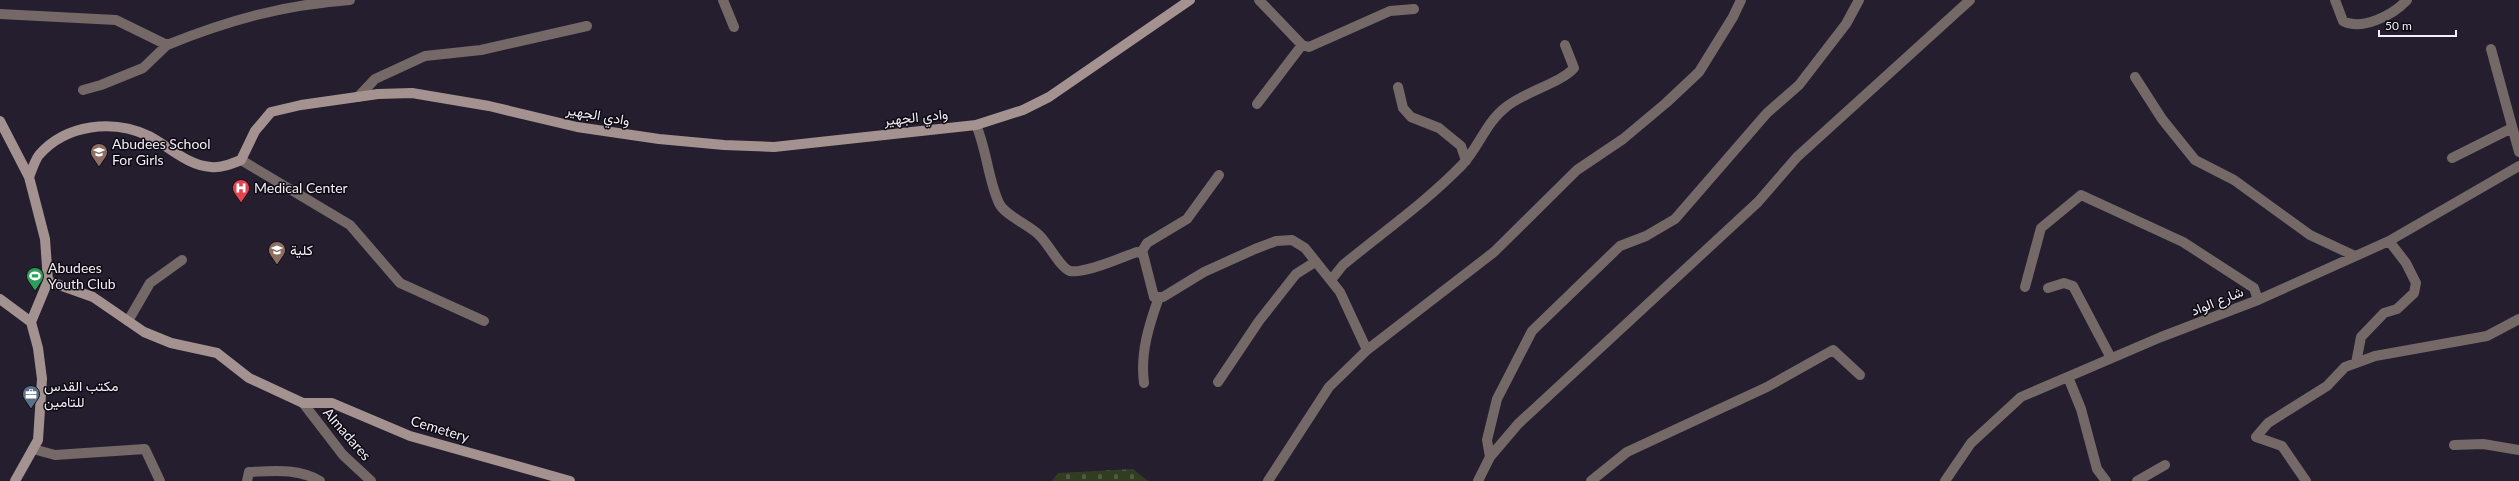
<svg xmlns="http://www.w3.org/2000/svg" width="2519" height="481" viewBox="0 0 2519 481" font-family="Lato,Vazirmatn,sans-serif">
<style>
.cemetery{fill:url(#cemetery-stones)}
.lines{fill:none;stroke-linecap:round;stroke-linejoin:round}
.street{stroke:#746967;stroke-width:10}
.secondary{stroke:#a3928f;stroke-width:10}
.labels{text-anchor:middle;stroke-width:3;stroke-linejoin:round;paint-order:stroke}
.street-label{font-size:14px;fill:#f3eef9;stroke:#0d0a11}
.poi-label{font-size:14px;fill:#f3eef9;stroke:#0d0a11;text-anchor:start}
</style>
<defs>
<pattern id="cemetery-stones" width="16" height="16" patternUnits="userSpaceOnUse"><rect width="16" height="16" fill="#303d21"/><path d="M2 7V4a2 2 0 0 1 4 0v3zM10 15v-3a2 2 0 0 1 4 0v3z" fill="#4e5942"/></pattern>
</defs>
<rect width="100%" height="100%" fill="#251e2e"/>
<path class="cemetery" d="M1133,469L1148,481H1052L1058,473Z"/>
<g class="lines">
<path class="street" d="M723,0L734,27
M1259,0L1302,45L1309,47L1390,11L1414,9
M2335,0L2343,21C2362,31 2393,15 2407,0
M0,14L116,20L167,45C229,20 283,5 350,0
M2491,49L2519,152
M2135,77L2162,119L2195,160L2234,180L2310,235L2355,256
M1398,87L1403,108L1411,117L1439,128L1461,146L1466,161
M83,90L101,85L143,68L167,45
M358,97L375,79L425,56L481,50L587,26
M1257,104L1302,45
M976,125C987,150 988,180 999,203C1004,215 1029,225 1039,235C1048,243 1061,269 1070,271C1085,274 1122,257 1137,252L1143,254L1154,297H1163L1204,272L1255,249L1276,241L1292,240L1305,248L1340,292L1367,350
M2452,158L2512,128
M241,160L350,225L400,283L484,321
M1141,253L1147,243L1187,219L1219,175
M1331,280L1343,265C1383,232 1426,202 1462,165C1479,147 1486,122 1506,107C1524,92 1561,83 1574,68L1565,45
M2025,287L2041,228L2081,195L2183,242L2254,288L2258,300
M2048,288L2064,283L2073,286L2111,358
M128,321L150,283L182,260
M2356,363L2361,337L2384,313L2397,309L2414,293L2416,283L2406,263L2389,241
M2068,377L2081,409L2097,469L2106,481
M1218,382L1259,321L1296,274L1315,262
M1144,383C1140,353 1149,325 1159,297
M303,403L343,455L371,481
M2454,445L2483,444L2519,450
M33,449L55,455L145,449L160,481
M1490,457L1487,440L1497,399L1532,331L1620,246L1646,236L1675,219L1767,113L1799,85L1846,24L1859,0
M247,481L249,472C273,471 298,468 320,481
M1268,481L1329,387L1367,350L1494,252L1577,170L1623,139L1666,103L1699,72L1733,17L1741,0
M1478,481L1490,457L1518,424L1758,202L1797,157L1970,0
M1591,481L1627,452L1767,387L1833,350L1860,375
M1945,481L1971,443L2021,397L2161,337L2258,300L2389,241L2519,166
M2137,481L2165,465
M2306,481L2282,446L2256,437L2268,423L2327,386L2345,367L2375,356L2487,336L2519,319"/>
<path class="secondary" d="M0,121L29,177L45,239L48,281L31,322
M29,177C32,170 35,160 39,155C66,124 113,119 149,136C168,146 188,166 211,167C221,168 231,164 241,160L255,131L271,112L301,105L378,94L412,93L489,106L577,127L659,139L724,145L774,147L976,125L1023,110L1049,97L1190,0
M48,281L93,297L144,332L171,343L217,353L249,378L303,403H332L410,436L570,481
M0,299L31,322L38,348L42,379L38,440L15,481"/>
</g>
<defs>
<symbol id="school-pin" viewBox="-11 -11 22 30"><path d="M0 17L-7.5 6A9.5 9.5 0 1 1 7.5 6Z" fill="#8d6e63" stroke="#0d0a11"/><path d="M0-5L7-2L0 1L-7-2ZM-4 1L0 2.5L4 1V4Q0 6-4 4Z" fill="#fff"/></symbol>
<symbol id="hospital-pin" viewBox="-11 -11 22 30"><path d="M0 17L-7.5 6A9.5 9.5 0 1 1 7.5 6Z" fill="#e0444e" stroke="#0d0a11"/><path d="M-5-5h3v3.5h4V-5h3V5h-3V1.5h-4V5h-3Z" fill="#fff"/></symbol>
<symbol id="university-pin" viewBox="-11 -11 22 30"><path d="M0 17L-7.5 6A9.5 9.5 0 1 1 7.5 6Z" fill="#8d6e63" stroke="#0d0a11"/><path d="M0-5L7-2L0 1L-7-2ZM-4 1L0 2.5L4 1V4Q0 6-4 4Z" fill="#fff"/></symbol>
<symbol id="stadium-pin" viewBox="-11 -11 22 30"><path d="M0 17L-7.5 6A9.5 9.5 0 1 1 7.5 6Z" fill="#2e9e5b" stroke="#0d0a11"/><path d="M0-5a6.5 5 0 1 0 0 10a6.5 5 0 1 0 0-10ZM-3.5-1.8h7v3.6h-7Z" fill="#fff"/></symbol>
<symbol id="office-pin" viewBox="-11 -11 22 30"><path d="M0 17L-7.5 6A9.5 9.5 0 1 1 7.5 6Z" fill="#5c6f8a" stroke="#0d0a11"/><path d="M-6-3h4V-5.5h4V-3h4V5H-6ZM-1-4.5V-3h2v-1.5ZM-6 0V1H6V0Z" fill="#fff"/></symbol>
</defs>
<g fill-rule="evenodd">
<use href="#school-pin" x="89" y="142" width="20" height="27"/>
<use href="#hospital-pin" x="231" y="178" width="20" height="27"/>
<use href="#university-pin" x="267" y="240" width="20" height="27"/>
<use href="#stadium-pin" x="25" y="266" width="20" height="27"/>
<use href="#office-pin" x="21" y="384" width="20" height="27"/>
</g>
<g class="labels">
<g class="street-label">
<text transform="translate(598 115) rotate(10)" y="5">وادي الجهير</text>
<text transform="translate(916 117) rotate(-6)" y="5">وادي الجهير</text>
<text transform="translate(2217 301) rotate(-22)" y="5">شارع الواد</text>
<text transform="translate(440 429) rotate(17)" y="5">Cemetery</text>
<text transform="translate(347 434) rotate(49)" y="5">Almadares</text>
</g>
<g class="poi-label">
<text x="112" y="149">Abudees School<tspan x="112" dy="16">For Girls</tspan></text>
<text x="254" y="193">Medical Center</text>
<text x="290" y="255">كلية</text>
<text x="48" y="273">Abudees<tspan x="48" dy="16">Youth Club</tspan></text>
<text x="44" y="391">مكتب القدس<tspan x="44" dy="16">للتامين</tspan></text>
</g>
</g>
<path d="M2379 30v6h77v-6" fill="none" stroke="#f3eef9" stroke-width="2"/>
<text x="2385" y="30" font-size="12" fill="#f3eef9" stroke="#0d0a11" stroke-width="3" paint-order="stroke">50 m</text>
</svg>
